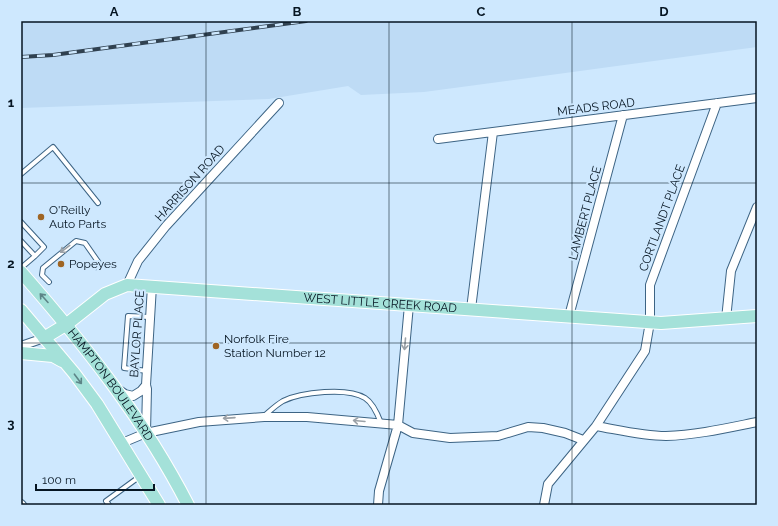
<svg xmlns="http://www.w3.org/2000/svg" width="778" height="526" viewBox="0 0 778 526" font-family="Raleway,sans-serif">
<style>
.built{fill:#bedbf5}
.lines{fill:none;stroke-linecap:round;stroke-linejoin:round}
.lane-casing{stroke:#3d6484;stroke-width:6}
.street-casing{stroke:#3d6484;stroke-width:10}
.primary-casing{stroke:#fff;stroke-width:14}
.lane{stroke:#fff;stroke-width:4}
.street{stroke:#fff;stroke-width:8}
.primary{stroke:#a4e1d9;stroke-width:12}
.rail-casing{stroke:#304150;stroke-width:4}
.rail{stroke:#cee8fe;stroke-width:2.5;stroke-dasharray:8;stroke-linecap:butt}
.oneway{stroke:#9ba1a7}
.oneway2{stroke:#5d8587}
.grid{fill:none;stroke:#061522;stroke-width:1;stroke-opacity:0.55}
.poi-dot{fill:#9f6524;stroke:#cee8fe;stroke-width:1.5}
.labels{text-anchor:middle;stroke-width:4;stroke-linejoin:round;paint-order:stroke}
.street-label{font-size:12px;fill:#061522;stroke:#cee8fe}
.poi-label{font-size:12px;fill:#061522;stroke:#cee8fe;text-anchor:start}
.neatline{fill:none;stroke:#061522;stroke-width:1.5}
.grid-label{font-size:13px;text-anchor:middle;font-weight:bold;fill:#061522}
</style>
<rect width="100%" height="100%" fill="#cee8fe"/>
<path class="built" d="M21,21H757V47L424,92L361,95L348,86L269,99L21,108Z"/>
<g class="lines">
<defs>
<path id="lane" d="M21,174L53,147L98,203
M21,222L44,247L35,256L21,241
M21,268L35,256
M49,282L42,275L43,268L76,241L85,243L99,263L96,267
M147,371L124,368L128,316L150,317
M264,416C270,411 276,405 283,401C301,392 348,387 365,398C373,403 378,415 381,423
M109,505L106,501L139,477"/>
<path id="street" d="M438,139L757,98
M127,285L138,261L166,226L279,103
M471,309L493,132
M569,316L623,115
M726,319L731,271L757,207
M21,346L44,338
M119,390L125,394L133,396L141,391L146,385
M596,426C619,430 642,436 666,436C697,435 727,428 757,422
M146,432L147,389L146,385L152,286
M122,443L146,433L199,422L264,417H307L398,425L413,433L450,438L498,436L528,427L543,428L565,433L583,440
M21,504L22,505
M378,505L379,491L398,425L409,305
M544,505L548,484L596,426L645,351L650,322V285L717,103"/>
<g id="primary">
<path id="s1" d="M21,272C84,344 144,419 188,505"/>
<path d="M21,310L74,373L97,404L159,505"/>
<path id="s2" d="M44,338L67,324L105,294L127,285L661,323L757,316"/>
<path d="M21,353L53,356L62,361"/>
</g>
</defs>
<use href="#lane" class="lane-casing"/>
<use href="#street" class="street-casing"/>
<use href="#primary" class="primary-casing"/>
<use href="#lane" class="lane"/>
<use href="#street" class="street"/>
<use href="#primary" class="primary"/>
<defs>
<path id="rail" d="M21,57L53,55L306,21"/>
</defs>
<use href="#rail" class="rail-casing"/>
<use href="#rail" class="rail"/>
</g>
<defs><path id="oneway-shaft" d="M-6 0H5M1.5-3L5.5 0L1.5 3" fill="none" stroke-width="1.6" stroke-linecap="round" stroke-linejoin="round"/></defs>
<g class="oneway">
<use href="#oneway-shaft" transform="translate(65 249) rotate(143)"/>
<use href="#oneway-shaft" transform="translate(405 344) rotate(95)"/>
<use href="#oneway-shaft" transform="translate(229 418) rotate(176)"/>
<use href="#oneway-shaft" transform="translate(359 421) rotate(-175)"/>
</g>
<g class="oneway2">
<use href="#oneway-shaft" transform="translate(44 298) rotate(-132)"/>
<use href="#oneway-shaft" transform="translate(78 379) rotate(53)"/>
</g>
<path class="grid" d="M206,21V505M389,21V505M572,21V505M21,183H757M21,343H757"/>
<g class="poi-dot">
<circle cx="41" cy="217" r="4"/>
<circle cx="61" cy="264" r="4"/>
<circle cx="216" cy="346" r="4"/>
</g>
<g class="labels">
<g class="street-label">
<text transform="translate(596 107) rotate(-7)" y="4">MEADS ROAD</text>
<text transform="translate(190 183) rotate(-48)" y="4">HARRISON ROAD</text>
<text transform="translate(585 213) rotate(-75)" y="4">LAMBERT PLACE</text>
<text transform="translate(662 218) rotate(-70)" y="4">CORTLANDT PLACE</text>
<text dy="4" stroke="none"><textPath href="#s2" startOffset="353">WEST LITTLE CREEK ROAD</textPath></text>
<text transform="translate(137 334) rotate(-86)" y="4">BAYLOR PLACE</text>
<text dy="4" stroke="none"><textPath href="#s1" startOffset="144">HAMPTON BOULEVARD</textPath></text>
</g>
<g class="poi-label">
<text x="49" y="214">O'Reilly<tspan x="49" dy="14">Auto Parts</tspan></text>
<text x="69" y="268">Popeyes</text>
<text x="224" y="343">Norfolk Fire<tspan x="224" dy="14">Station Number 12</tspan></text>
</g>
</g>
<rect width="778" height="526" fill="none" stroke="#cee8fe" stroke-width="44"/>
<path d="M36 484v6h118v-6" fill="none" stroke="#061522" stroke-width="2"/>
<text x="42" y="484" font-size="12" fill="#061522" stroke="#cee8fe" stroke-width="3" paint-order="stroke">100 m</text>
<rect x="22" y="22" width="734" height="482" class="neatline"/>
<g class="grid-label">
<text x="114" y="16">A</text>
<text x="297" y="16">B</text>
<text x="481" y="16">C</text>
<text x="664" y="16">D</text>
<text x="11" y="107">1</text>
<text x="11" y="268">2</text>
<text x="11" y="428">3</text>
</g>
</svg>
